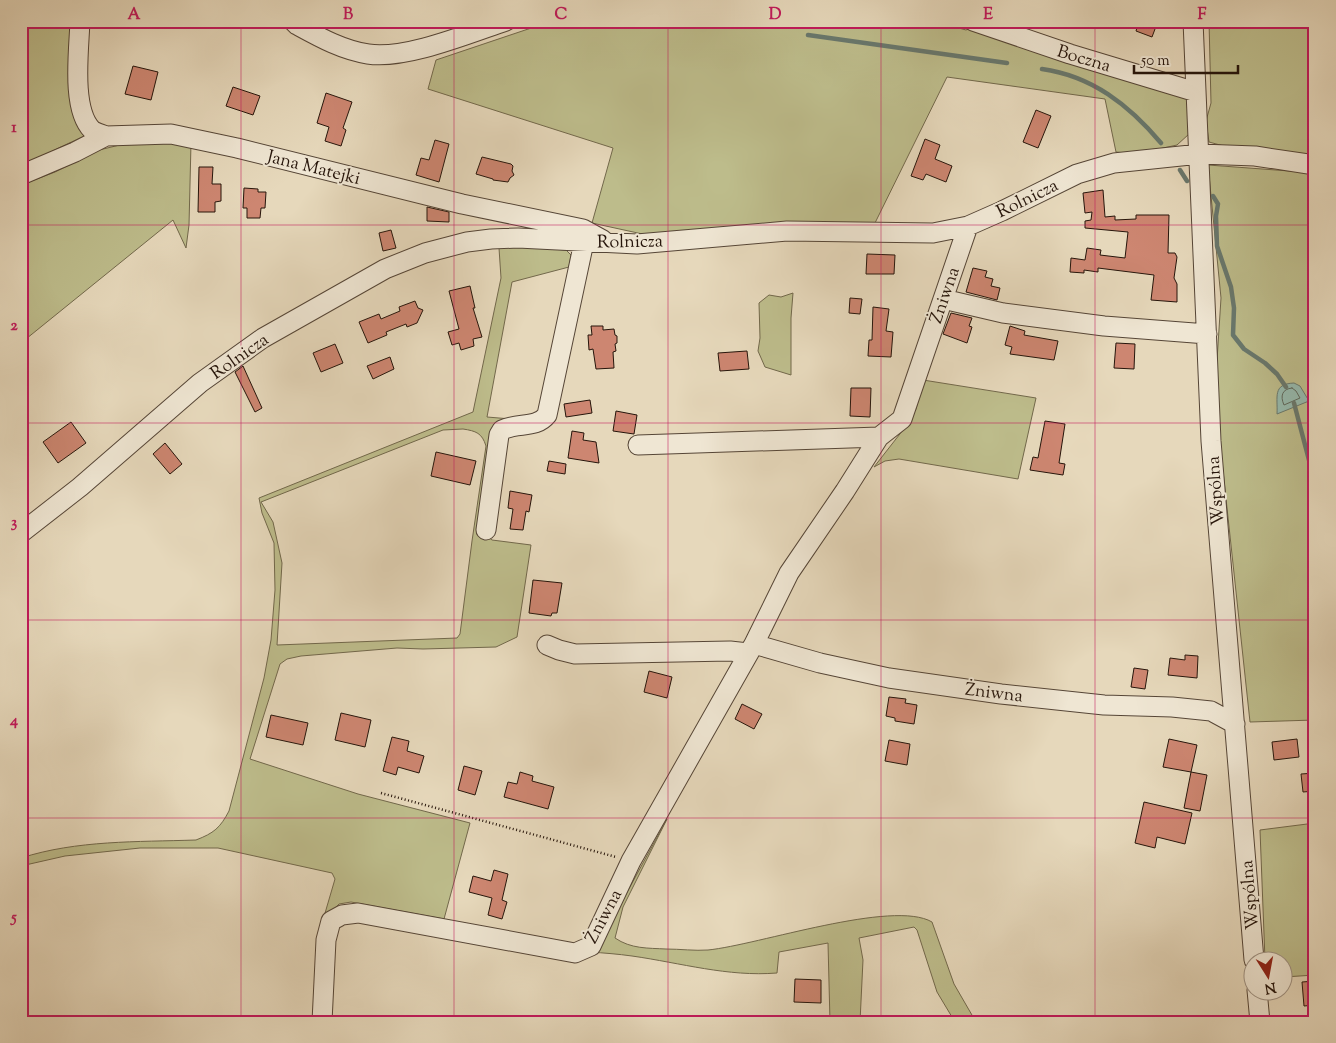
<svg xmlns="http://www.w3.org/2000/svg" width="1336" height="1043" viewBox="0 0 1336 1043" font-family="'Sorts Mill Goudy',serif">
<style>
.green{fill:#bdbc8b;stroke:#72684b;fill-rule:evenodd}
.water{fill:#96baae;stroke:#69786d}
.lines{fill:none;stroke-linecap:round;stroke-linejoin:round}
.shore{stroke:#5e685c;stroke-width:1}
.stream{stroke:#69786d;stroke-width:4.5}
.building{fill:#cd8671;stroke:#26150b}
.minor-casing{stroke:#564637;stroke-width:21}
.path{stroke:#26150b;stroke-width:2.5;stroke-dasharray:1 2.5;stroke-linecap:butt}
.minor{stroke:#efe6d3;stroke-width:19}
.grid{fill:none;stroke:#c2185b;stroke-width:1;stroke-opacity:0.55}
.labels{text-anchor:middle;stroke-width:4;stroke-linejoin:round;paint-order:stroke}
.street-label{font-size:18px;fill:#26150b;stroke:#efe6d3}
.neatline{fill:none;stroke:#c2185b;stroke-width:2}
.grid-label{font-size:16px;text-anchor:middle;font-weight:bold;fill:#c2185b}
</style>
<rect width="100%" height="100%" fill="#e6d8bb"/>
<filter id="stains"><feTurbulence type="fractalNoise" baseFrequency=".004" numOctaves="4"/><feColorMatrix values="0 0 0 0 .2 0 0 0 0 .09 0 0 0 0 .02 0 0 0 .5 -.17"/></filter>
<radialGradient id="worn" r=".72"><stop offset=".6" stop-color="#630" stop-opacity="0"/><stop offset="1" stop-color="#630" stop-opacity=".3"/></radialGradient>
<path class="green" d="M21,21H72L76,118L84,136L21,166Z
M552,21H934L966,30L975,26L1192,99L1189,134L1177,145L1136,154L1116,152L1105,99L947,77L873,227L647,235L592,223L613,148L428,89L436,60Z
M1209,21H1315V162L1231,148L1209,142L1206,121L1211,103Z
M128,143H191L189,225L186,248L173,220L21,343V185L55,172L99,150Z
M1208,165L1303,172L1315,176V720L1250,722L1221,452L1216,376L1221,298Z
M506,245L566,250L571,255L569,267L512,282L487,417L523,420L503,424L481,531L492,540L531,545L517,637L496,647L423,649L397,648L301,656L287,659L280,664L250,759L358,794L470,823L444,919L351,902L339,904L323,920L335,879L332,873L218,848H140L65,856L21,866V858C77,840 137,842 196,840C214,833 220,828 229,811L264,678L271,640L275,590L274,543L262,513L259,498L473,412L501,278L499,248ZM463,429C476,431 482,433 486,446L472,541L460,634L457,638L277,645L282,563L273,522L261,502L443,430Z
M793,293L791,318V375L765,367L758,351L760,338L759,303L769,295L781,297Z
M923,380L1036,398L1018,479L899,459L885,461L874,467L903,430L916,409Z
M667,819L623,907L615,938C631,949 648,948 666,949C680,949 695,951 708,950C758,945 893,899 932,922L954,984L976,1022H955L937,992L917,930L914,927L859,938L863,960L860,1022H830L828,943L779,952L777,973C728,977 681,963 632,956C618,954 604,953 590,952L601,940Z
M1315,823V975L1284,977V960H1265L1260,830Z"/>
<path class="water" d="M1294,383L1300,386L1309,401L1277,414C1278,397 1272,384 1294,383Z"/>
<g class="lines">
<path class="shore" d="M1292,388L1296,391L1300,398L1284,405C1280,396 1282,389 1292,388Z"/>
<path class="stream" d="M808,35L1007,63
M1042,69C1092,76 1129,105 1161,143
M1180,170L1187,181
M1213,196L1218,204L1216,216L1217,246L1231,287L1234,308L1233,335L1244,349L1265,363L1277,374L1286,387
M1294,403L1315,483"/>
</g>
<path class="building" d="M1139,21H1158L1152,37L1136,31Z
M133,66L158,72L151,100L125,94Z
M233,87L260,96L253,115L226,106Z
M326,93L352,102L343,128L346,130L341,146L325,141L329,127L317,123Z
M1036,110L1051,116L1038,148L1023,142Z
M925,139L940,145L935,159L952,166L946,182L926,174L923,180L911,176Z
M435,140L449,144L439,182L416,175L421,158L429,160Z
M482,157L511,164L513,166L512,171L514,175L510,178L508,182L493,180V179L476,174Z
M199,167H213L212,184H221V201L215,202V212H198Z
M244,188L258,189V192H266L265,208H261L260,218H247V208H243Z
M1103,190L1105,217L1115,216V220L1136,219V215H1169L1168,253H1175L1177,257L1174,278L1177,284V302L1151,300L1154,275L1098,268V272L1084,270V273L1070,272L1071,258L1085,260L1087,248L1101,250L1100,255L1125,258L1128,232L1085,228V221L1091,220L1092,212L1085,213L1083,193Z
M427,207L449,212V222L427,221Z
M391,230L396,248L383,251L379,233Z
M867,254L895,255L894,274H866Z
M973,268L987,271L985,277L993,279L991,286L1000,288L997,300L966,292Z
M470,286L475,308H473L482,337L473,339L474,346L461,350L459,343L452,345L448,332L459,329L449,291Z
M850,298L862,299L860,314L849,313Z
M415,301L418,308L423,310L417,323L407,327L406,324L386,332L387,335L368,343L359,322L379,314L381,319L400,311L399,307Z
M873,307L889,309L886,331L893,332L891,357L868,356L869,340H872Z
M951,313L972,318L969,326L972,327L967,343L943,334Z
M591,326H603V330L614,329L615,335L617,336V343L615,344L616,351L613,352L614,368L596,369L593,349L589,350L588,335H592Z
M1010,326L1025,331L1024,335L1058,341L1054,360L1010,354L1012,347L1005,345Z
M1116,343L1135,344L1134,369L1114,368Z
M335,344L343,363L321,372L313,353Z
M747,351L749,369L720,371L718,353Z
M390,357L394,369L373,379L367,366Z
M243,366L262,408L255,412L235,372Z
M851,388H871L870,417L850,416Z
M590,400L592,413L566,417L564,404Z
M616,411L637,415L634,434L613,431Z
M1045,421L1065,424L1059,463L1065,464L1063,475L1030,470L1033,457L1038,458Z
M71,422L86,443L58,463L43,442Z
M572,431L584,433L583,440L596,442L599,463L568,458Z
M165,443L182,464L170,474L153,454Z
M436,452L476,461L470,485L431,476Z
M549,461L566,464L565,474L547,471Z
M510,491L532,495L529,512L526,511L523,530L510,529L513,509L508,508Z
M533,580L562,583L557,613H552L551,616L529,613Z
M1185,655L1198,656L1197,678L1168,675L1170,658L1185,660Z
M1134,668L1148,670L1145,689L1131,687Z
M649,671L672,677L667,698L644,692Z
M889,697L906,699L905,703L917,705L914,724L895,721V718L886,716Z
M742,704L762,714L754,729L735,719Z
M341,713L371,720L365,747L335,740Z
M271,715L308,723L303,745L266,737Z
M392,737L409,741L407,751L424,756L419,773L398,767L396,775L383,771Z
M1169,739L1197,745L1191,772L1163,767Z
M1297,739L1299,757L1274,760L1272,742Z
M889,740L910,744L907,765L885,761Z
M464,766L482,771L475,795L458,790Z
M520,772L533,776L532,781L554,787L548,809L504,797L508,782L517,784Z
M1191,772L1207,775L1200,811L1184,808Z
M1315,773V791L1303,792L1301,774Z
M1144,802L1192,813L1185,844L1157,837L1155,848L1135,843Z
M494,870L508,874L502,900L507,902L502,919L488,915L492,898L469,892L473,876L491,881Z
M795,979L821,980V1003L794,1002Z
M1315,981V1005L1304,1006L1302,982Z"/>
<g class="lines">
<defs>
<path id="minor" d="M80,21C79,50 71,109 92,130C96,133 102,134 106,136
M293,21L297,25C319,37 342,50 368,54C405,60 470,33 506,21
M973,21L1070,54L1196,92
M1193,21L1211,441L1254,960
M21,175L75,152L106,136L171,134L237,148L462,204L583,229L603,240
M943,299L1003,313L1104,326L1207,334
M638,445L879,437
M486,530L499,435L502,430C518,422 536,429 547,415L584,242
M21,533L80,487L200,383L263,338L385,269L425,253L467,242L491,239L518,238L637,244L787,231L933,233L968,226L1002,211L1077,174L1114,163L1200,154L1255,156L1315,165
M754,644L820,663L889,678L1001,694L1104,705L1172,707L1211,711L1235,724
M547,645L559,650L575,654L730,651L748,653
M1257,990L1260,1022
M322,1022L326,940L331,921L342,915L358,913L575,953L591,946L631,861L754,644L789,573L845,491L879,437L902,419L968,226"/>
</defs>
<use href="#minor" class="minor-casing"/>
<path class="path" d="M381,793L616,857"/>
<use href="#minor" class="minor"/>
</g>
<path class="grid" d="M241,21V1022M454,21V1022M668,21V1022M881,21V1022M1095,21V1022M21,225H1315M21,423H1315M21,620H1315M21,818H1315"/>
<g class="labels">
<g class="street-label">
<text transform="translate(1084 58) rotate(17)" y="6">Boczna</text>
<text transform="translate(314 167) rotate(14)" y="6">Jana Matejki</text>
<text transform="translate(1027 198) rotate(-26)" y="6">Rolnicza</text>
<text transform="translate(630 241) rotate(-1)" y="6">Rolnicza</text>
<text transform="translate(944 295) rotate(-71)" y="6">Żniwna</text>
<text transform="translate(239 356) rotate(-35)" y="6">Rolnicza</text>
<text transform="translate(1215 491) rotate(-94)" y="6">Wspólna</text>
<text transform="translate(994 692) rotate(7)" y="6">Żniwna</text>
<text transform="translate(1249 895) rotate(-95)" y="6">Wspólna</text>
<text transform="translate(603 916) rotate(-62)" y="6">Żniwna</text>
</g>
</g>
<rect width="1336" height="1043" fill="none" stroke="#e6d8bb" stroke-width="55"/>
<g transform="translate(1268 976) rotate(169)"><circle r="24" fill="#efe6d3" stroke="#9f9283"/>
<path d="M0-4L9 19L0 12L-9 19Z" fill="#8f2418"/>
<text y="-8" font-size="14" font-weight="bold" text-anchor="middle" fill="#26150b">N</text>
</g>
<path d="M1134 65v8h104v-8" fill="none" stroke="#26150b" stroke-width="2.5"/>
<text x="1141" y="65" font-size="15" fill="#26150b" stroke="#efe6d3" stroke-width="4" paint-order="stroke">50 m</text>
<rect x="28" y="28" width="1280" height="988" class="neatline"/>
<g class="grid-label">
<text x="134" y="19">A</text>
<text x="348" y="19">B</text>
<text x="561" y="19">C</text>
<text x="775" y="19">D</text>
<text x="988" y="19">E</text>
<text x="1202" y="19">F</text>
<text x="14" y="132">1</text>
<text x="14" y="330">2</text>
<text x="14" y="527">3</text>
<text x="14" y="725">4</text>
<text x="14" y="922">5</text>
</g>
<rect width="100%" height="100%" filter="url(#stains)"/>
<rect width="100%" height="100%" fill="url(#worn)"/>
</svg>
